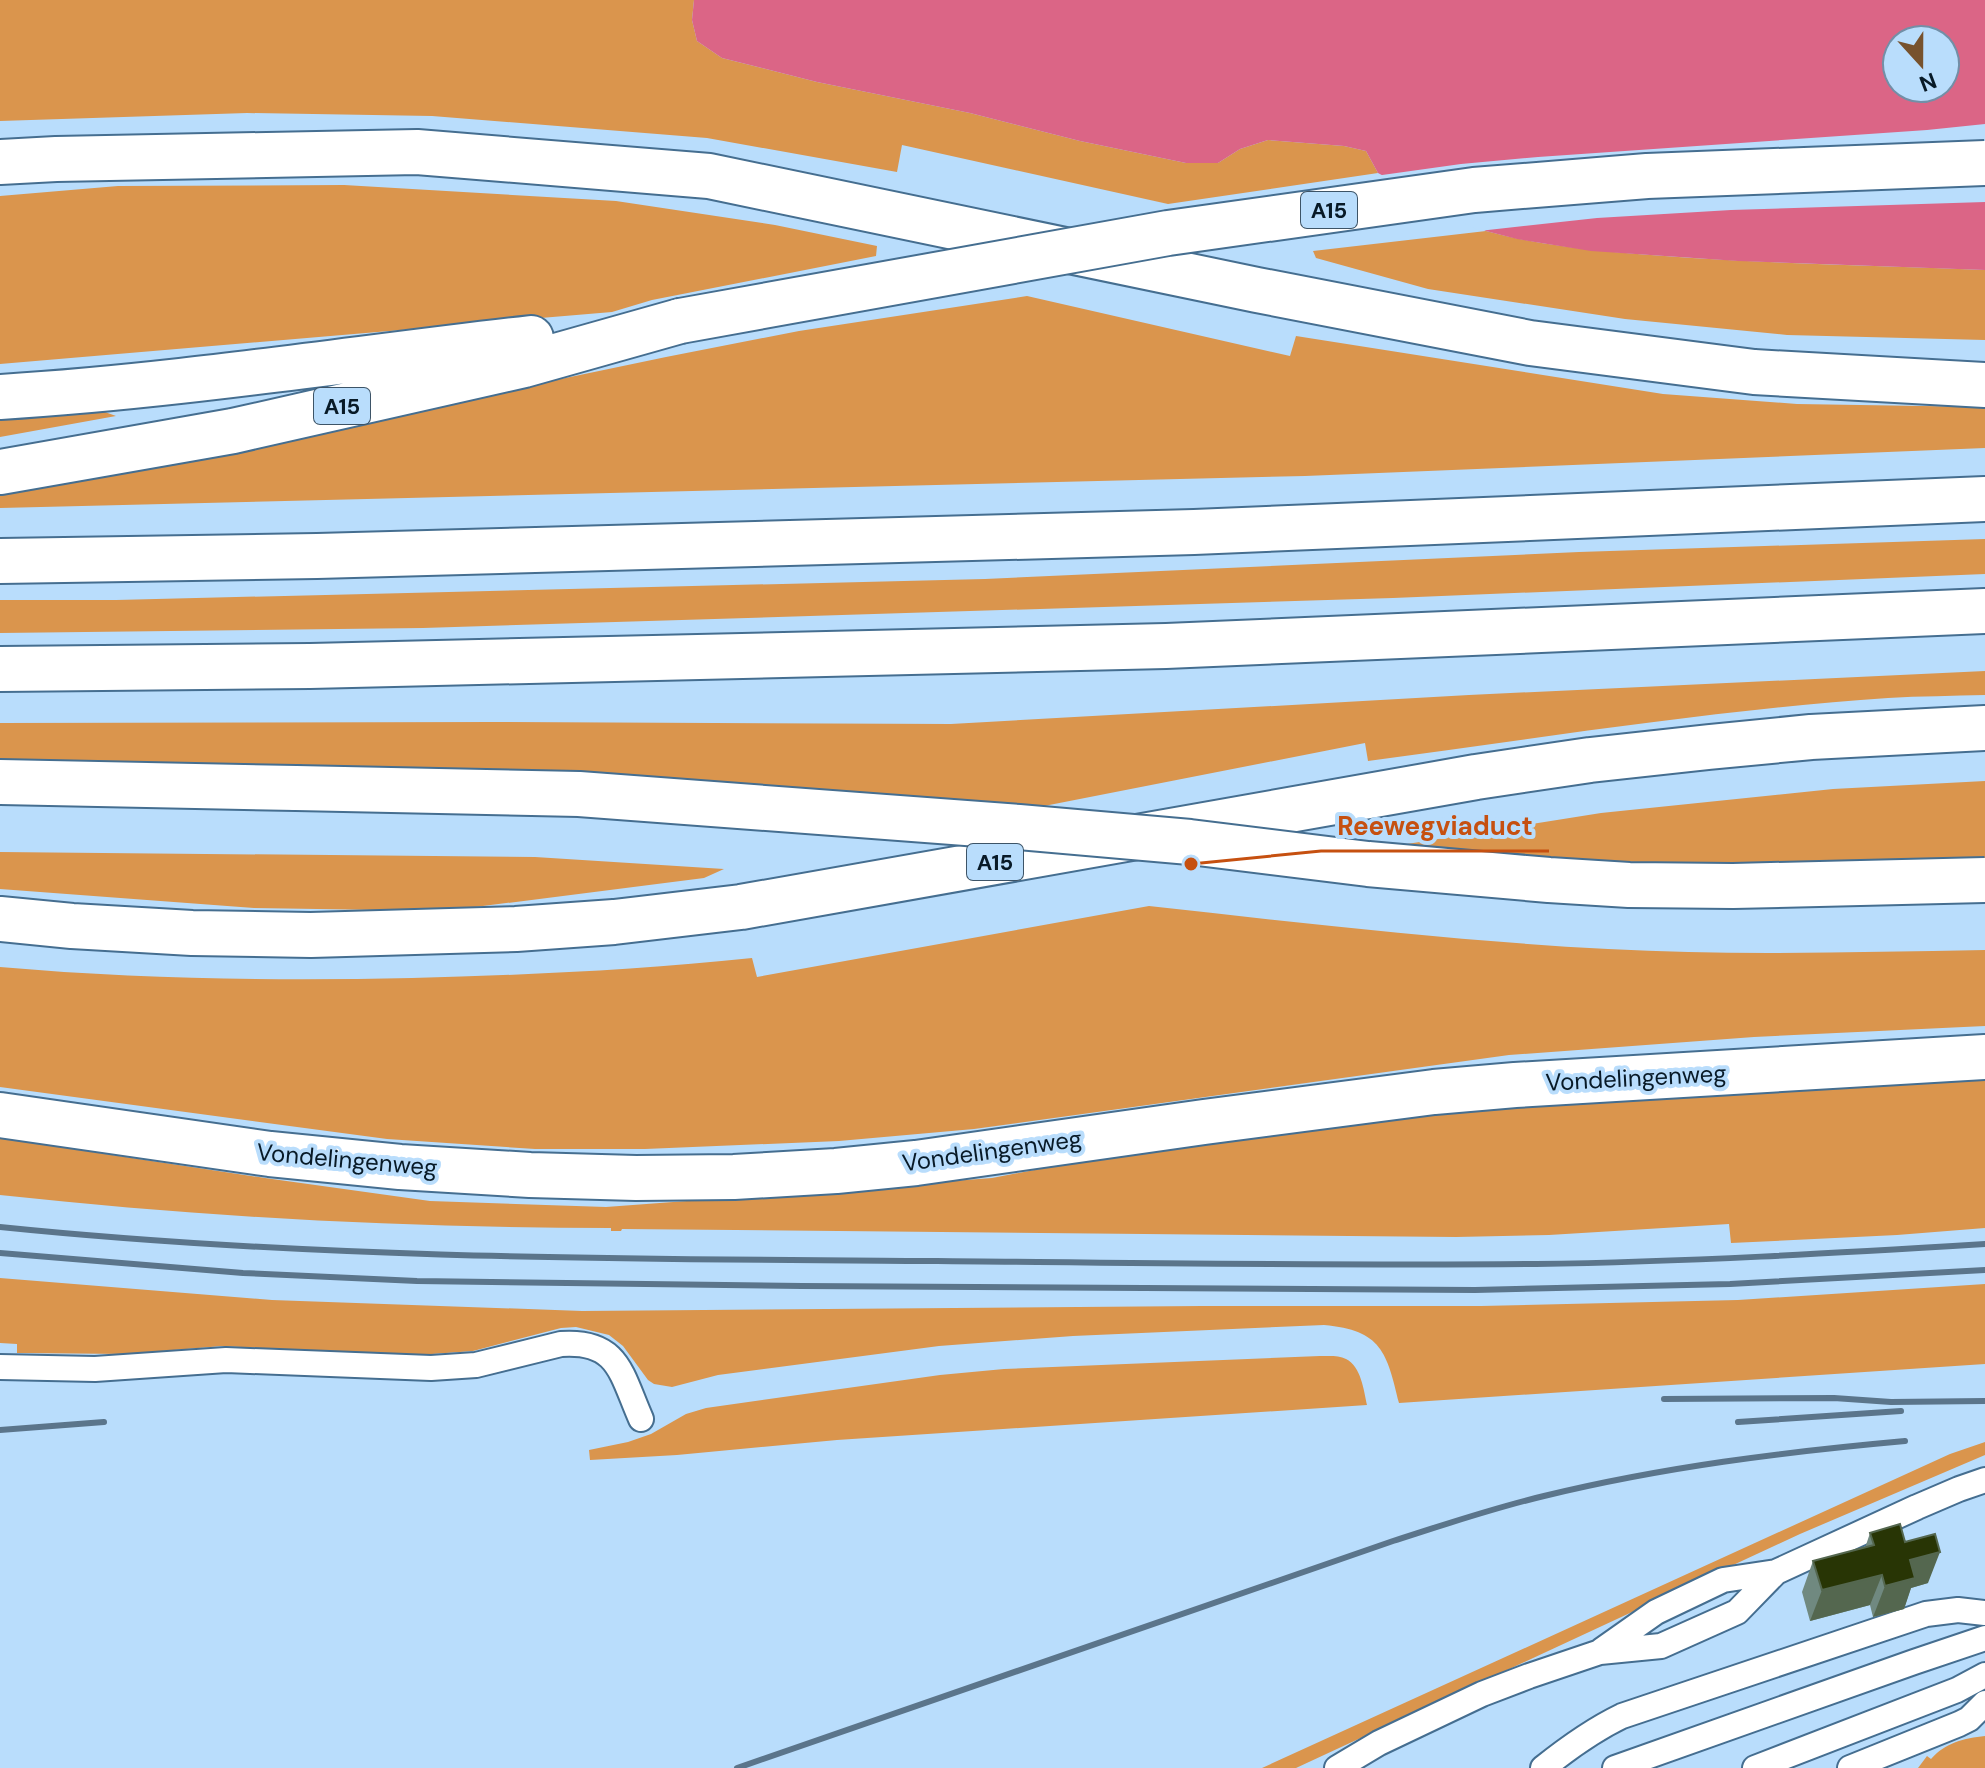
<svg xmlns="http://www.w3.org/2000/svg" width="1985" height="1768" viewBox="0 0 1985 1768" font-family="'DM Sans',sans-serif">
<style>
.green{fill:#da954d}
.water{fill:#db6586;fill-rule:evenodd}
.pier{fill:#b9ddfc}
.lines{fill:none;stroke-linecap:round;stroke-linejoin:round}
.service-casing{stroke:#456e90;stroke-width:28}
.secondary-casing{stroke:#456e90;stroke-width:48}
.motorway-casing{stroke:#456e90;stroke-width:48}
.service{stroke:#fff;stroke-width:24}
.secondary{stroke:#fff;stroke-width:44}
.motorway{stroke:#fff;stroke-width:44}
.rail{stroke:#5b758b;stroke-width:6}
.motorway-bridge-casing{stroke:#456e90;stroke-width:48;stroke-linecap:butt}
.motorway-bridge{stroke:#fff;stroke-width:44}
.wall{fill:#708980}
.shaded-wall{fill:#54674f}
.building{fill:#283505;stroke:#54674f;stroke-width:2}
.labels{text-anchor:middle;stroke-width:8;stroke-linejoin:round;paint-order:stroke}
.shield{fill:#b9ddfc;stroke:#3d5467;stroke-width:2}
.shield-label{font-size:22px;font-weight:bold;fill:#081a27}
.street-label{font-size:24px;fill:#081a27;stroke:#b9ddfc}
.leader{fill:none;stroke:#c65010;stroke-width:3}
.callout-dot{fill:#c65010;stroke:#b9ddfc;stroke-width:3}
.callout-label{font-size:26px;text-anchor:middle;font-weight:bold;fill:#c65010;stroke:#b9ddfc;stroke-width:8;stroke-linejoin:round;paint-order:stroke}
</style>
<rect width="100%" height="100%" fill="#b9ddfc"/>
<path class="green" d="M0,0H694L692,20L697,41L722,58L817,82L970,113L1080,141L1186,163H1218L1240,149L1268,140L1344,146L1366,151L1378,173L1168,204L902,145L897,172L707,138L432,116L247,113L0,121Z
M344,185L616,201L775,225L877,246L876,256L652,300L612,312L0,364V196L118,186Z
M1486,231C1553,249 1622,253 1692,258C1789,264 1887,266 1985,270V340L1787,335L1625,319L1428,289L1316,258L1313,251Z
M1027,296L1290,356L1296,336L1663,394L1797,404L1985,407V448L1305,476L0,508V492L146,466L666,357L799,331Z
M91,407L116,416L0,437V413Z
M1985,539V574L1393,598L423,628L0,633V600H116L985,579L1579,552Z
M1985,671V695C1953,696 1920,696 1888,698C1714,710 1541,738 1368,761L1365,743L1039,807L0,773V723L496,722L951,724L1469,695Z
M1985,781V859L1812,866L1595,861L1382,848L1601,813L1833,789Z
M0,852L535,857L724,869L704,878L444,911L254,908L0,889Z
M1149,906C1302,923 1455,941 1608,949C1734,956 1859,952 1985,950V1026L1754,1037L1509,1055L974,1129L839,1141L645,1149H535L387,1139L0,1087V967C137,979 275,981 412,978C526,975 639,970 752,958L757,977Z
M1985,1079V1228L1897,1235L1731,1243L1729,1224L1549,1235L1456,1237L622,1229L621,1231H611V1228C407,1228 203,1217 0,1195V1138L265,1178L430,1201L606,1207L992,1178L1144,1149L1386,1120L1610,1097Z
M0,1278L272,1300L582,1311L1202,1306H1481L1738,1300L1985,1284V1364L1399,1403C1387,1353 1382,1330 1324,1325L1073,1336L939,1346L718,1375L672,1387L654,1384L648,1380L623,1346L609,1335L576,1327L561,1328L473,1351L432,1354L388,1355L222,1346L126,1354L17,1353V1344L0,1343Z
M1320,1356C1328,1356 1339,1355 1346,1359C1361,1366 1364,1391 1367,1405L837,1440L677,1455L590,1460L589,1450L628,1442L651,1434L686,1414L706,1408L940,1375L1004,1369Z
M1985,1442V1455L1800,1534L1296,1768H1262L1950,1454Z
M1985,1736V1768H1918L1927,1756L1931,1759C1945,1743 1964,1738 1985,1736Z"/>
<path class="water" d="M694,0H1985V270L1738,261L1591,251L1517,239L1486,231L1378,173L1366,151L1344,146L1268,140L1240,149L1218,163H1186L1080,141L970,113L817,82L722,58L697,41L692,20ZM1897,40H1945V88H1897Z"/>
<path class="pier" d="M1985,124V202L1731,210L1597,218L1479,231L1375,176L1461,164L1538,157L1927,130Z"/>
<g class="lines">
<defs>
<path id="service" d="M0,1367L95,1369L226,1360L431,1368L476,1365L561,1344C619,1340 621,1374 641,1419
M1602,1650L1656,1612L1723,1580L1776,1572L1917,1507L1959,1489L1985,1480
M1337,1768L1379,1743L1482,1694L1529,1676L1600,1652L1661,1646L1737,1612L1776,1572
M1543,1768C1568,1748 1593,1730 1622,1716L1926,1614L1958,1610L1985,1613
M1615,1768L1914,1662L1985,1638
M1755,1768L1957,1690L1985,1675
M1850,1768L1959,1724L1969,1719L1985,1703"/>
<path id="secondary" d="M0,1115L270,1154L400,1167L530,1175L636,1178L734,1177L836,1171L916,1163L1204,1122L1434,1092L1515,1085L1985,1057"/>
<path id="motorway" d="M0,162L56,159L417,152L709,176L1257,290L1530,343L1754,372L1985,385
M0,397C178,386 354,358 531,338
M0,472L233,431L524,365L680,321
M0,561L317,556L1194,532L1985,499
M0,669L310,666L1166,646L1985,611
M0,782L296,788
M0,919L72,926L192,933L311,935L516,929L614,922L741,907L1476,777L1590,760L1709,747L1811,737L1985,728"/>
</defs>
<use href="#service" class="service-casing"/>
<use href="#secondary" class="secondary-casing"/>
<use href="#motorway" class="motorway-casing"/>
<use href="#service" class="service"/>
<use href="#secondary" class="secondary"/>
<use href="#motorway" class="motorway"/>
<path class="rail" d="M0,1227C312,1259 624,1259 937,1261C1137,1263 1337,1266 1536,1264C1686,1262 1836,1253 1985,1244
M0,1253L243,1273L417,1281L802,1286L1475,1290L1730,1284L1985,1270
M1664,1399L1834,1398L1891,1402L1985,1401
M1738,1422L1901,1411
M0,1430L104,1422
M737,1768L1393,1541C1443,1525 1493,1508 1544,1496C1663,1467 1783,1452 1905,1441"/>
<defs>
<path id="motorway-bridge" d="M680,321L1168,233L1474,190L1647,176L1985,163
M296,788L579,794L1019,827L1190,842L1368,864L1549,880L1629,885L1733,886L1985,880"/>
</defs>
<use href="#motorway-bridge" class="motorway-bridge-casing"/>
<use href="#motorway-bridge" class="motorway-bridge"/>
</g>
<path class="wall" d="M1870,1533L1905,1542L1928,1583L1911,1588L1904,1609L1873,1617L1870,1605L1810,1621L1802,1592L1813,1561L1865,1548Z"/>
<path class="shaded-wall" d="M1940,1552L1928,1583L1911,1588L1904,1609L1873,1617L1885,1586L1910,1560Z
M1882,1575L1870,1605L1810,1621L1822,1590Z"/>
<path class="building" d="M1900,1524L1905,1542L1935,1534L1940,1552L1910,1560L1915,1578L1885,1586L1882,1575L1822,1590L1813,1561L1874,1545L1870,1533Z"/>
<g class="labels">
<g class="shield">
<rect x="1301" y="192" width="56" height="36" rx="6"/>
<rect x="314" y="388" width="56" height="36" rx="6"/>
<rect x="967" y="844" width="56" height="36" rx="6"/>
</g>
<g class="shield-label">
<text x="1329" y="218">A15</text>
<text x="342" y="414">A15</text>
<text x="995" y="870">A15</text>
</g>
<g class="street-label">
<text transform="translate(1636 1078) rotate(-3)" y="8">Vondelingenweg</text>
<text transform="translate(992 1151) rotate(-8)" y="8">Vondelingenweg</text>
<text transform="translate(347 1160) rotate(5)" y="8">Vondelingenweg</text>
</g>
</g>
<path class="leader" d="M1191 864L1321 851H1549"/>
<circle class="callout-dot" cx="1191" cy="864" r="8"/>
<g class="callout-label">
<text x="1435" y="835">Reewegviaduct</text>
</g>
<g transform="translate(1921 64) rotate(159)"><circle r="38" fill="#b9ddfc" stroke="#728fa7" stroke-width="2"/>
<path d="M0-6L14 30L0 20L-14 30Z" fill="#77522d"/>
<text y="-12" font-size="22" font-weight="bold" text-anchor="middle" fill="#081a27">N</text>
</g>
</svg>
